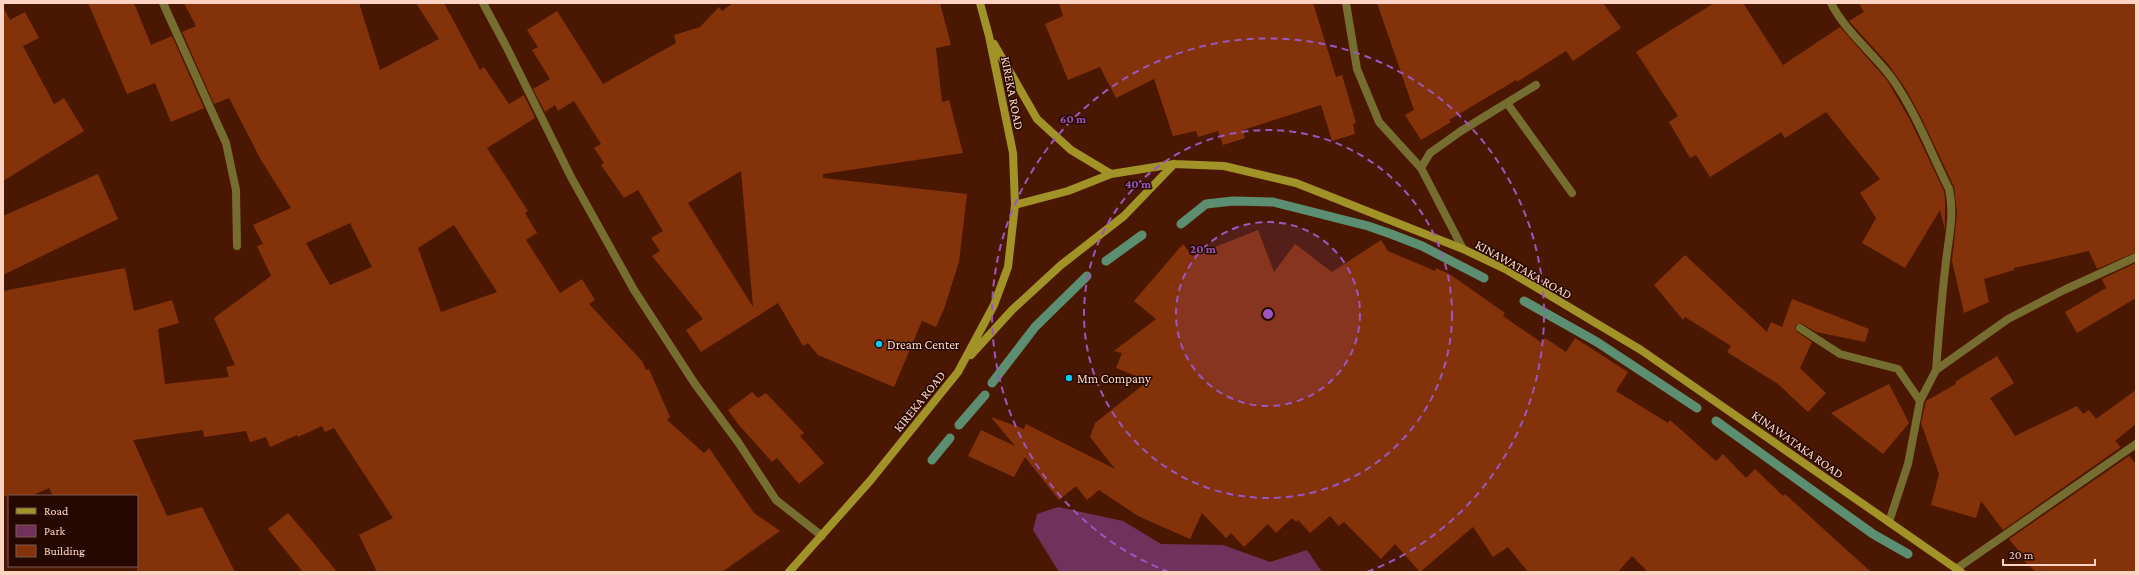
<svg xmlns="http://www.w3.org/2000/svg" width="2139" height="575" viewBox="0 0 2139 575" font-family="'Crimson Pro',serif">
<style>
.green{fill:#72305c}
.lines{fill:none;stroke-linecap:round;stroke-linejoin:round}
.stream{stroke:#5c8e71;stroke-width:9}
.building{fill:#84320a;fill-rule:evenodd}
.street{stroke:#766e31;stroke-width:8}
.secondary{stroke:#a19328;stroke-width:8}
.ring{fill:none;stroke:#9c56c0;stroke-width:2;stroke-dasharray:7 5}
.poi-dot{fill:#02cbf9;stroke:#250901;stroke-width:1.5}
.labels{text-anchor:middle;stroke-width:3;stroke-linejoin:round;paint-order:stroke}
.street-label{font-size:13px;fill:#fdd4c4;stroke:#250901}
.poi-label{font-size:13px;fill:#fdd4c4;stroke:#250901;text-anchor:start}
.centre{fill:#9c56c0;stroke:#250901;stroke-width:2}
.ring-label{font-size:12px;text-anchor:middle;font-weight:bold;fill:#9c56c0;stroke:#250901;stroke-width:3;stroke-linejoin:round;paint-order:stroke}
</style>
<rect width="100%" height="100%" fill="#4a1802"/>
<path class="green" d="M1058,507L1123,521L1161,544L1223,545L1270,562L1307,550L1322,572H1059L1033,530L1037,514Z"/>
<g class="lines">
<path class="stream" d="M1181,224L1206,204L1233,201L1273,202L1368,226L1391,234L1422,246L1484,278
M1106,261L1142,235
M1524,301L1597,342L1697,408
M992,383L1035,327L1087,276
M1716,421L1873,534L1908,554
M959,425L985,395
M932,460L950,438"/>
</g>
<path class="building" d="M88,3H134L151,45L172,36L204,108L171,122L155,83L127,94Z
M184,3H359L380,70L439,39L416,3H444L480,70L484,67L509,104L524,95L535,118L487,148L528,211L525,213L537,233L526,240L560,293L582,279L595,300L589,304L642,361L646,370L649,369L670,417L667,420L704,453L709,448L754,513L780,531L722,572H377L359,535L393,518L334,428L325,432L322,426L298,437L297,435L270,447L266,437L250,442L246,431L204,437L203,430L133,440L167,516L202,507L235,572H137V496H53L49,488L31,496H3V291L125,268L134,311L172,300L179,323L158,329L165,384L229,377L226,367L235,365L214,318L271,276L257,246L263,244L253,225L291,208L261,160L229,98L214,104L182,32L196,26ZM350,223L372,267L330,285L306,243ZM454,225L497,292L441,312L418,248Z
M733,3H940L951,45L936,48L942,102L949,100L963,153L823,174V178L967,194L959,262L944,309L936,327L922,321L894,387L818,355L808,343L803,346L778,303L701,352L686,330L703,319L652,256L660,251L651,238L663,231L638,190L624,198L601,165L604,163L594,148L601,144L574,101L558,111L555,105L545,112L533,89L550,79L532,50L538,47L527,30L557,11L603,84L676,43L674,35L700,27L719,7L722,11ZM741,171L753,307L688,203Z
M1059,3H1313L1336,77L1342,75L1356,123L1353,124L1355,134L1332,141L1321,105L1243,130L1245,138L1223,145L1218,131L1198,137L1196,131L1173,136L1154,79L1116,98L1100,67L1068,80L1045,24L1063,16Z
M1377,3H1603L1621,28L1573,61L1566,51L1517,82L1516,80L1449,120L1451,122L1421,140L1405,115L1414,110Z
M1714,3H1743L1783,65L1840,27L1887,80L1910,120L1944,191L1945,198V230L1940,210L1905,268L1862,243L1876,218L1860,193L1880,179L1826,112L1785,138L1781,132L1710,177L1696,155L1690,158L1669,122L1678,116L1636,52Z
M1859,3H2136V252L2097,269L2089,251L2014,268V270L1984,279L1989,302L1964,313L1952,261L1957,213L1954,187L1920,115L1905,88L1888,64L1849,21L1864,12Z
M3,7L10,20L25,12L39,38L23,46L54,104L64,98L84,131L3,181Z
M98,174L118,219L3,275V216Z
M1258,230L1274,272L1295,244L1332,272L1381,240L1388,251L1435,271L1436,268L1451,275L1505,313L1503,316L1542,343L1545,338L1566,352L1575,338L1628,372L1616,391L1668,423L1670,420L1716,461L1723,454L1746,478L1755,469L1783,496L1785,494L1871,572H1648L1632,556L1618,572H1528L1508,547L1493,557L1473,527L1420,572L1395,544L1381,559L1344,522L1339,526L1330,516L1310,533L1298,520L1296,522L1292,518L1276,533L1268,524L1244,547L1231,533L1226,538L1202,513L1190,539L1138,516L1099,490L1087,500L1076,486L1059,500L1025,457L1014,477L968,456L981,430L1015,446L991,417L1024,429L1026,424L1115,469L1090,437L1095,423L1148,381L1116,368L1122,353L1114,351L1156,319L1134,301L1183,244L1192,256Z
M1685,255L1767,332L1771,322L1782,327L1792,299L1869,329L1865,342L1816,332L1801,323L1796,325L1795,328L1797,332L1812,342L1800,368L1826,393L1808,412L1778,384L1727,352L1731,346L1685,317L1683,320L1654,285Z
M2136,263V298L2077,333L2065,312L2106,288L2102,279Z
M1997,356L2014,383L1990,398L2015,436L2077,406L2083,414L2089,410L2096,419L2136,390V424L2115,441L2121,447L2003,530L1981,501L1976,518L1931,505L1939,474L1921,423L1926,401L1956,384L1955,382Z
M1889,384L1909,423L1883,454L1831,413Z
M752,392L758,398L766,393L804,433L800,436L824,463L799,484L777,458L772,462L738,424L728,410Z
M2129,456L2136,464V572H2036L2020,557L2022,555L2009,539Z
M288,513L317,547L337,572H303L268,529Z"/>
<g class="lines">
<path class="street" d="M163,3L226,143L236,190L237,246
M483,3L507,48L571,177L634,290L695,384L738,442L776,500L822,536
M1346,3L1357,69L1379,122L1421,168L1463,249
M1831,3C1845,31 1872,52 1891,77C1916,112 1930,151 1949,189C1954,211 1950,231 1947,253C1942,292 1939,331 1936,370
M1507,103L1572,193
M1421,168L1430,153L1461,131L1536,85
M1800,328L1840,354L1898,369L1920,401
M1889,522L1908,464L1920,401L1936,370L2008,319L2064,290L2136,257
M1956,569L2136,444"/>
<path class="secondary" d="M994,44L1037,119L1071,150L1111,174
M1015,205L1068,191L1111,174L1174,164L1224,166L1296,183L1463,249L1507,270L1641,350L1961,572
M971,355L1012,310L1061,265L1124,216L1174,164
M789,572L870,481L958,372L994,305L1008,267L1015,205L1013,153L989,36L980,3"/>
</g>
<circle cx="1268" cy="314" r="92" fill="#9c56c0" fill-opacity=".12"/>
<g class="ring">
<circle cx="1268" cy="314" r="92"/>
<circle cx="1268" cy="314" r="184"/>
<path d="M1169 572A276 276 0 1 1 1367 572"/>
</g>
<g class="poi-dot">
<circle cx="879" cy="344" r="4"/>
<circle cx="1069" cy="378" r="4"/>
</g>
<g class="labels">
<g class="street-label">
<text transform="translate(1013 93) rotate(79)" y="5">KIREKA ROAD</text>
<text transform="translate(1524 269) rotate(29)" y="5">KINAWATAKA ROAD</text>
<text transform="translate(919 401) rotate(-51)" y="5">KIREKA ROAD</text>
<text transform="translate(1798 444) rotate(35)" y="5">KINAWATAKA ROAD</text>
</g>
<g class="poi-label">
<text x="887" y="349">Dream Center</text>
<text x="1077" y="383">Mm Company</text>
</g>
</g>
<circle cx="1268" cy="314" r="6" class="centre"/>
<g class="ring-label">
<text x="1073" y="123">60 m</text>
<text x="1138" y="188">40 m</text>
<text x="1203" y="253">20 m</text>
</g>
<rect width="2139" height="575" fill="none" stroke="#fdd4c4" stroke-width="8"/>
<rect x="8" y="495" width="130" height="72" fill="#250901" stroke="#7b5a4f"/>
<rect x="16" y="508" width="20" height="6" fill="#a19328" stroke="#7b5a4f"/>
<text x="44" y="515" font-size="12" fill="#fdd4c4">Road</text>
<rect x="16" y="525" width="20" height="12" fill="#72305c" stroke="#7b5a4f"/>
<text x="44" y="535" font-size="12" fill="#fdd4c4">Park</text>
<rect x="16" y="545" width="20" height="12" fill="#84320a" stroke="#7b5a4f"/>
<text x="44" y="555" font-size="12" fill="#fdd4c4">Building</text>
<path d="M2003 559v6h92v-6" fill="none" stroke="#fdd4c4" stroke-width="2"/>
<text x="2009" y="559" font-size="12" fill="#fdd4c4" stroke="#250901" stroke-width="3" paint-order="stroke">20 m</text>
</svg>
